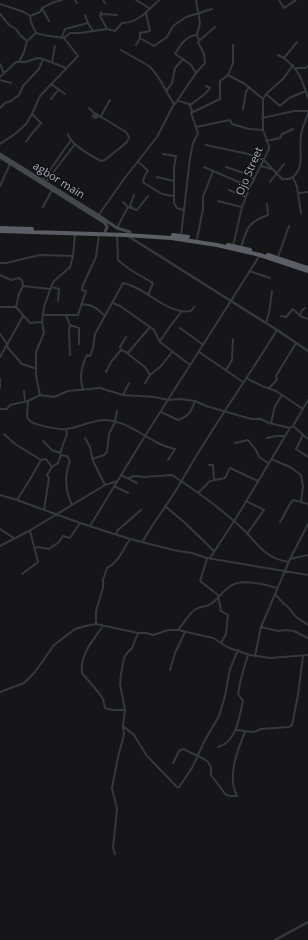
<svg xmlns="http://www.w3.org/2000/svg" width="308" height="940" viewBox="0 0 308 940" font-family="'Open Sans',sans-serif">
<style>
.lines{fill:none;stroke-linecap:round;stroke-linejoin:round}
.minor{stroke:#37383d;stroke-width:2}
.tertiary{stroke:#37383d;stroke-width:2.5}
.secondary{stroke:#45474d;stroke-width:3}
.trunk{stroke:#5b5e65;stroke-width:4}
.labels{text-anchor:middle;stroke-width:3;stroke-linejoin:round;paint-order:stroke}
.street-label{font-size:11px;fill:#a8adb8;stroke:#111113}
</style>
<rect width="100%" height="100%" fill="#161618"/>
<g class="lines">
<path class="minor" d="M75,0L77,3
M103,0L105,3
M136,0L149,8
M279,0L284,8L296,0
M0,4L24,12L30,16L40,12L42,8L54,2L62,0
M42,8L49,21
M101,12L100,16L107,29
M0,14L9,25L16,29L20,35L27,41L36,33
M101,15L104,14L117,15
M30,16L31,22L36,33C45,36 56,37 64,38L70,33H80L107,29L115,31L122,23C138,23 148,10 159,0
M88,23L93,31
M62,37L65,29L88,23L85,15
M140,38L154,46L167,37L173,26L186,17L212,9
M200,40L215,27
M136,45L140,38V33L150,31L146,13
M121,50L149,66C161,77 165,91 174,104
M278,55L284,58L297,42
M284,58C300,71 302,80 308,98
M183,59L191,65L196,73
M19,62L24,52L27,41
M52,62L55,46
M0,64L4,73
M296,68H305L308,66
M228,75L245,84L263,99
M0,77L16,62H25L38,58L43,59L66,68
M0,80L11,83
M51,84L65,94
M167,90L172,83L175,68L183,59L175,54C180,46 186,35 197,35
M266,94L280,106L289,98L306,91
M51,99L59,89
M179,101L189,104L192,110L191,113L198,133L193,143L190,158L181,236
M190,105C197,99 205,96 210,88L206,86
M0,108L5,103L11,101L19,95L23,86L39,69L43,59
M89,108L93,112
M243,109L246,92L249,87
M191,113L220,99V81L228,75L229,73L233,63V45
M93,115H96V118L93,117Z
M96,117L101,116L110,100
M262,118L294,111H308
M196,127L230,120L232,124L249,129L263,130
M68,134C70,144 91,156 101,161L105,160L127,142L129,137L126,132L93,112
M266,141L280,138L282,134L293,129
M26,142L30,136L41,123L32,114
M0,144L15,134L26,124L32,114L40,96L78,56L64,38
M206,145L248,154L264,160L282,179H289L293,177
M163,154L176,156L174,168V203L177,208L183,210
M138,162L142,165L148,171L145,175L143,181L144,183L162,194L173,196
M261,166L272,169
M204,167L250,187
M226,167L247,174L254,179
M157,177L174,181
M43,180L71,140
M270,182L284,164
M45,183L75,144
M0,186L10,164
M229,190L246,197
M299,193L308,192
M218,201L242,207
M123,202L128,207
M43,207L52,190
M132,207L130,206L134,195
M301,213L297,187L293,177C306,166 298,149 301,135C302,127 306,121 308,113
M98,216L124,179L157,137L174,104H175L196,73L205,63L204,54L198,42L199,40L197,35L200,23L196,0
M117,228L128,207L137,210L148,196
M117,234L118,260L129,269L153,283L148,295
M197,239L203,209V197L213,171
M233,246L242,207L250,187L269,149V146L263,130V99L267,93L283,79L293,65
M241,247C247,228 248,222 268,215L267,204
M278,257L289,226
M0,263H6L40,255L73,256
M249,271L270,278
M0,275L11,280L18,278L22,280L23,286
M51,287L59,289L58,301
M113,303L120,306L150,327
M81,304C94,305 95,307 105,316
M0,307H16
M44,315H78L86,291L82,290L83,285L96,257L99,234
M66,315L70,325L79,328V344
M281,316L286,317L293,309L300,316L308,319
M300,316L302,310L305,308
M42,322L30,323L16,307L19,294L23,286L50,289
M266,323L269,313L272,291
M180,328L198,341L203,345
M0,334L7,344L8,348L22,364L34,368
M126,337L120,347L121,350L128,353L150,327L154,330L160,342L190,365
M160,341L171,325L182,311
M199,352L243,382
M128,354L145,367L150,375L161,366L172,352
M70,355L69,331L70,325
M0,357L23,316
M226,370L232,360L233,339
M106,372L111,362L121,350
M246,378L262,386L276,391L303,409
M0,379V388
M145,383L150,375
M269,388L277,380L276,376L296,343
M83,389C79,378 82,365 87,355L90,356L93,348L95,334L123,283C146,287 166,315 191,311L194,307
M24,391L25,401
M40,395L36,376V352L44,333L42,322L44,307L51,287L54,281L70,267L73,256L75,234
M123,395L129,383
M0,409H7L10,405L28,401
M161,412L178,420C189,416 191,412 195,401
M115,421L117,411
M271,423L275,406L282,395
M293,426L308,439
M66,429L67,434L60,453L61,455L67,456L70,461C64,476 65,490 72,505
M4,434L15,444L41,460L29,481L17,500
M303,435L296,449L308,457
M85,438L90,447L93,461L105,485
M267,438L276,436H285
M43,441L52,450L60,453
M235,443L248,440L256,450L259,457L268,463
M92,459L104,455L107,452L109,434L115,422
M271,459L290,467L301,475L303,486L301,502
M41,460L46,459L52,467L58,463L61,455
M168,460L175,449C149,444 132,421 105,420C90,420 79,428 66,429C60,430 34,425 30,421C29,420 27,417 27,416L28,401L40,395L54,397L68,391L100,388L123,395L155,397L168,400L180,399L195,401L206,406L234,414L251,419H261L269,423L290,428
M209,465H213L214,480
M121,475L137,483
M129,478L134,476L144,477L172,475C187,485 202,495 217,507C227,515 238,524 247,533C260,548 267,558 288,562
M114,486L128,493
M198,493L210,481L225,478L230,468L258,481
M0,495L17,500L80,523L130,539L178,551L192,553L207,558L308,575
M246,501L264,510L247,534
M165,506L184,522L214,551
M44,510L49,478L47,475L52,467
M280,522C285,515 288,505 293,500L308,504
M90,526L145,436L260,255
M0,529L14,538
M116,534L118,530L141,510
M143,541C154,521 169,503 181,482C210,430 246,381 277,330
M0,546L29,531L105,485L117,481
M34,548L38,547L49,549L59,542L63,536L70,538L80,523
M210,558L238,515L290,428L293,426L308,400
M207,559L200,581L218,595L221,611L228,615L226,634L221,643
M290,559L308,555
M22,574L38,562L30,531
M275,594L283,603L288,607L296,617L308,625
M96,624V611L103,588V580L107,568C119,562 123,549 130,539
M103,626C93,640 80,654 82,673L99,693L103,699L105,708L112,710H125
M261,627L278,631L285,630L294,631L308,638
M178,630C184,623 189,613 196,609C201,606 207,607 211,604C218,599 222,592 229,587C240,578 265,584 277,588
M255,656L261,627L290,559L308,524
M170,670L175,653L185,632
M0,692L24,683L35,672L54,645L75,629L86,626L96,624L138,633H147L153,635L168,630H178L213,638L229,648L250,655L270,658L308,655
M123,726L134,735L147,756L177,787H179L192,768L205,740L219,716L225,696L230,669L238,650
M245,731L254,732L261,729L289,727L292,725L298,695L303,656
M218,747C237,742 239,717 243,701L238,694C240,681 244,667 248,655
M173,763L179,751L183,749L204,759L208,762L211,767V775L226,795L231,796H237C227,777 237,751 245,732V731L235,730
M115,854L113,848L117,809L112,788L118,757L124,735L123,726L125,710L120,684L121,674L124,658L127,653L132,648L138,633"/>
<path class="tertiary" d="M128,236L277,330L308,351
M275,940L308,922"/>
<path class="secondary" d="M0,154L98,215L117,228L130,232
M0,157L105,223L107,227L105,232"/>
<path class="trunk" d="M0,228L32,229
M0,231L126,235L171,238L217,245L260,255L308,271
M173,235L188,237
M228,245L250,250
M268,255L308,268"/>
</g>
<g class="labels">
<g class="street-label">
<text transform="translate(249 171) rotate(-67)" y="4">Ojo Street</text>
<text transform="translate(59 180) rotate(32)" y="4">agbor main</text>
</g>
</g>
</svg>
